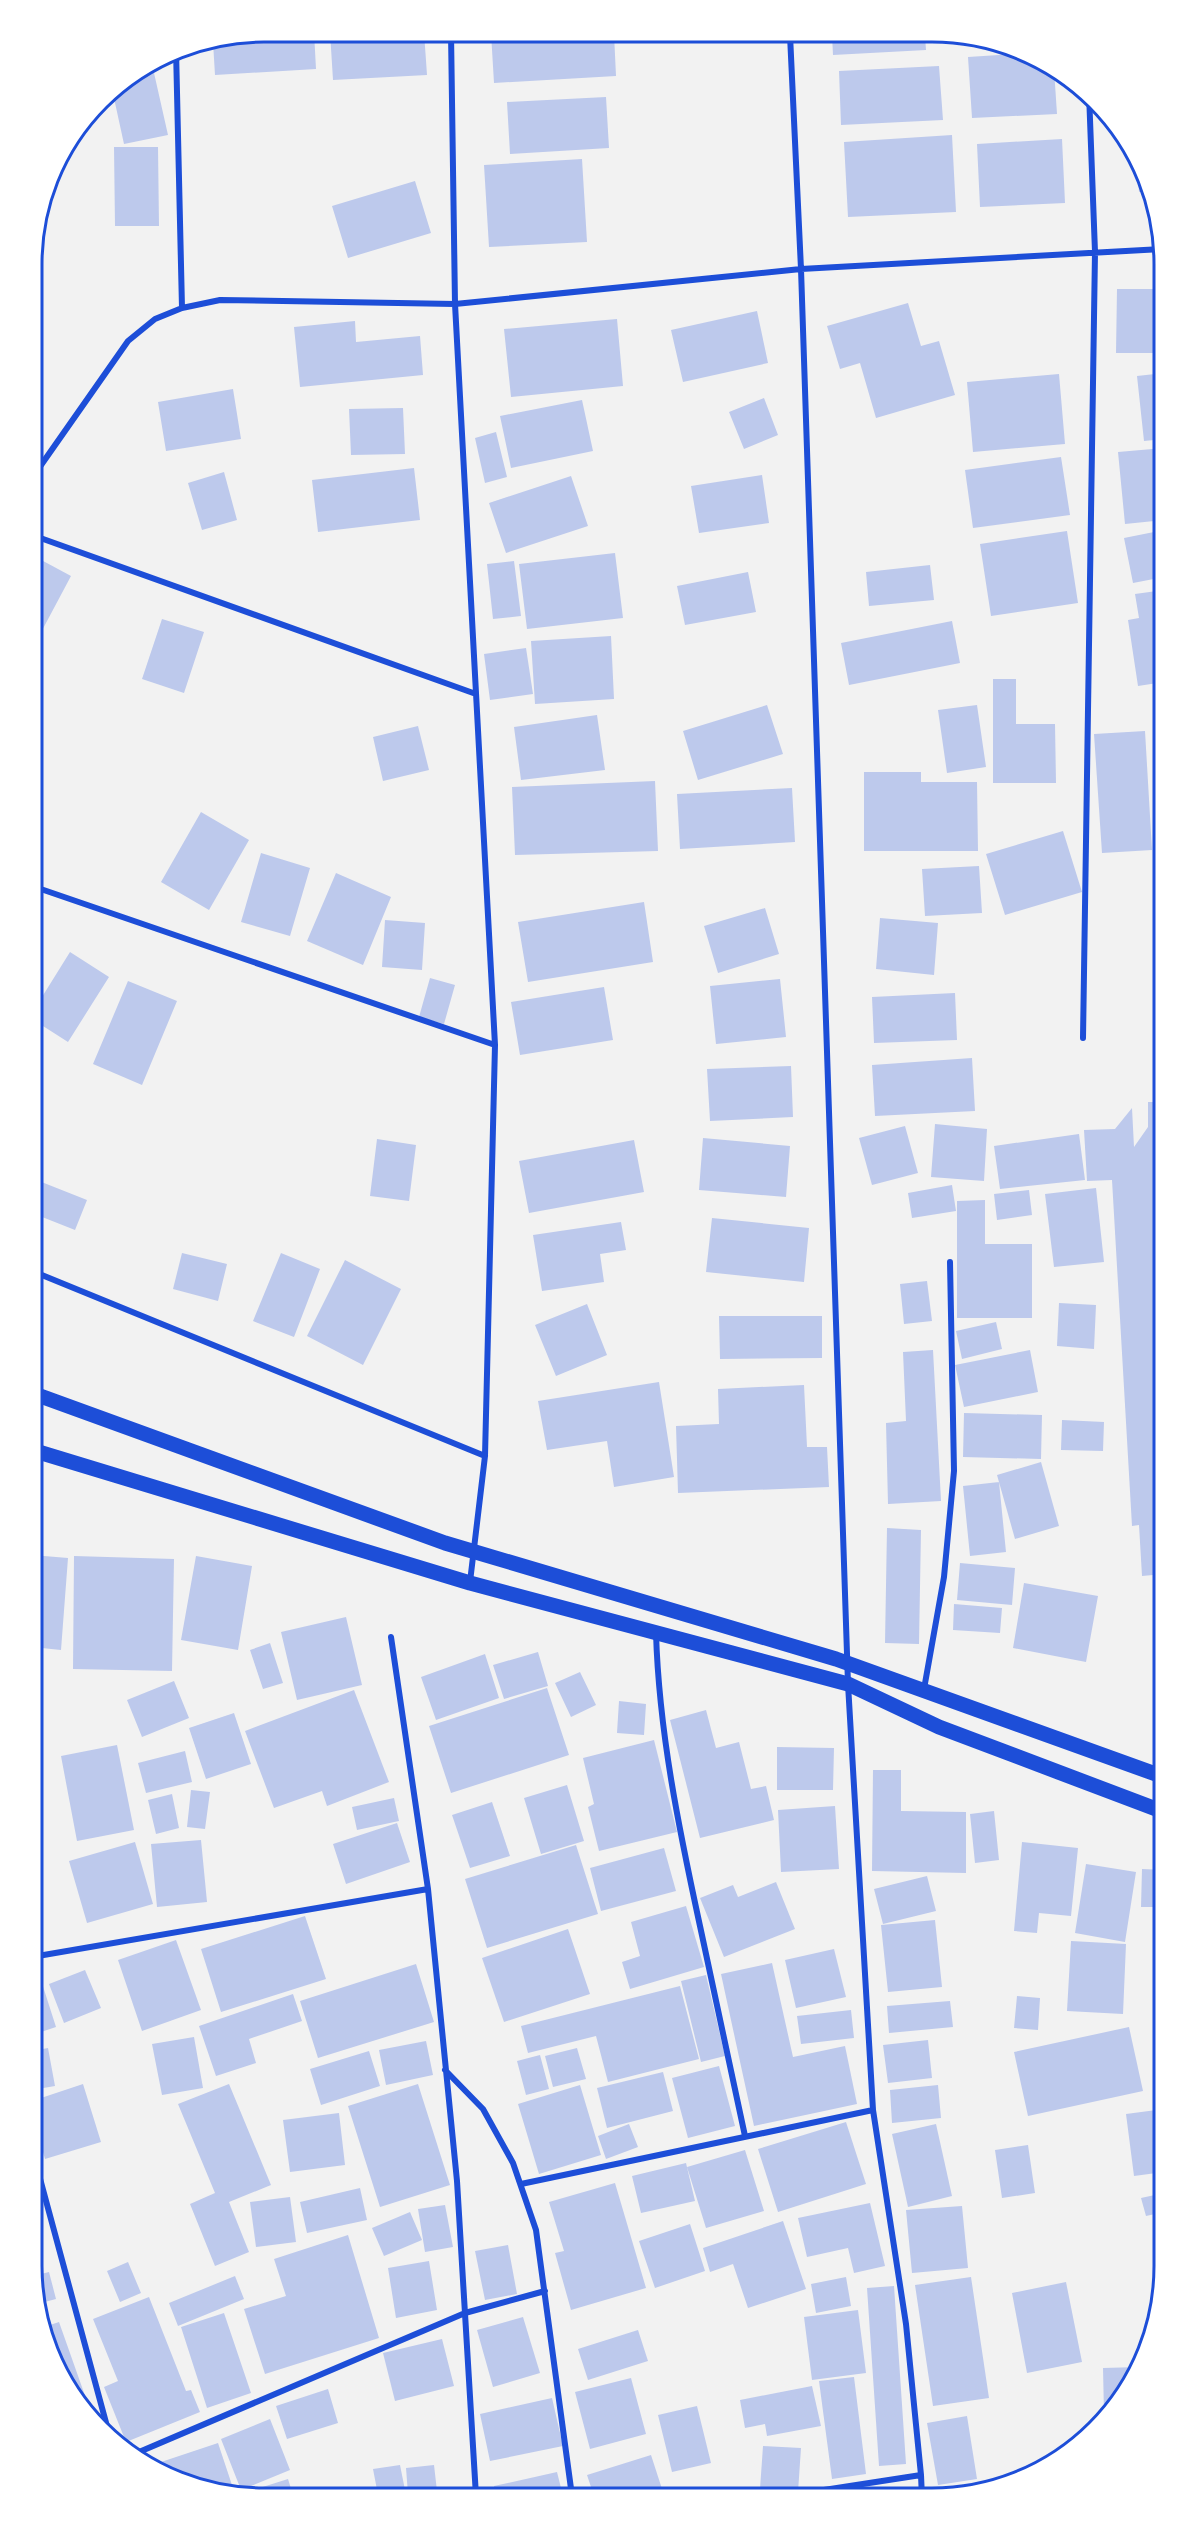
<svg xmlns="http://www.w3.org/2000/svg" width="1196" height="2530" viewBox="0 0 1196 2530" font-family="Signika,sans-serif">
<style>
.building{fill:#bdc9ec}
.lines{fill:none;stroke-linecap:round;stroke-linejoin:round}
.minor{stroke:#1d4ed8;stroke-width:6}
.primary{stroke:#1d4ed8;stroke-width:15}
.rim{fill:none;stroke:#1d4ed8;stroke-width:3}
</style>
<rect width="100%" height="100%" fill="#f2f2f2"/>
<path class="building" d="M264,32H314L316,69L215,75L213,42Z
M330,32H424L427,75L333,80Z
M491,33L614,34L616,76L494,83Z
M832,35L925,36L926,50L833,55Z
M1028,53L1054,69L1057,114L972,118L968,57Z
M152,64L168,135L124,144L112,89Z
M939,66L943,120L841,125L839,71Z
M606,97L609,148L510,154L507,102Z
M952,135L956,212L848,217L844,142Z
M1062,139L1065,203L980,207L977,144Z
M114,147H158L159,226H115Z
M582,159L587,242L489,247L484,165Z
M1137,162H1138L1151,192H1139Z
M415,181L431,233L348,258L332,206Z
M1117,289H1164V353H1116Z
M908,303L921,346L939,341L955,395L876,418L860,363L840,369L827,326Z
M757,311L768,363L683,382L671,330Z
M617,319L623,386L511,397L504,329Z
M355,321L356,342L420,336L423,375L300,387L294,327Z
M1164,373V439L1144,441L1137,376Z
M1059,374L1065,444L973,452L967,382Z
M233,389L241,439L166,451L158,402Z
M764,398L778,435L744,449L729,412Z
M582,400L593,451L511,468L500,416Z
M403,408L405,454L351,455L349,409Z
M496,432L507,477L485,483L475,438Z
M1164,448V520L1125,524L1118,452Z
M1061,457L1070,515L973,528L965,470Z
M414,468L420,520L318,532L312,480Z
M224,472L237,520L202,530L188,483Z
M762,475L769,523L699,533L691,486Z
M571,476L588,526L506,553L489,503Z
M1164,530V577L1133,583L1124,538Z
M1067,531L1078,603L991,616L980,544Z
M615,553L623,618L527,629L519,564Z
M32,555L71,576L38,638L32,634Z
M514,561L521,616L493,619L487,564Z
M930,565L934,600L869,606L866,572Z
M748,572L756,612L685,625L677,586Z
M1164,590V682L1138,686L1128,620L1139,618L1135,594Z
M162,619L204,632L184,693L142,679Z
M952,621L960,663L849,685L841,643Z
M611,636L614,699L535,704L531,641Z
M526,648L533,694L490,700L484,654Z
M993,679H1016V724H1055L1056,783H993Z
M767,705L783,754L698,780L683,731Z
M977,705L986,767L947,773L938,710Z
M597,715L605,770L521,780L514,727Z
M418,726L429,770L383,781L373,737Z
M1145,731L1152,850L1102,853L1094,734Z
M864,772H921V782H977L978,851H864Z
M655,781L658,851L515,855L512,787Z
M792,788L795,842L680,849L677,794Z
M201,812L249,840L209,910L161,882Z
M1063,831L1082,892L1005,915L986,854Z
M261,853L310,868L290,936L241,922Z
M979,866L982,913L925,916L922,869Z
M336,873L391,897L363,965L307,941Z
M644,902L653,962L528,982L518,922Z
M765,908L779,954L718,973L704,926Z
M880,918L938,923L934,975L876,969Z
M385,920L425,923L422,970L382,967Z
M70,952L109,977L68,1042L32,1019V1013Z
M430,978L455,985L444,1024L419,1017Z
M780,979L786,1037L716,1044L710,986Z
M128,981L177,1001L142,1085L93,1064Z
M604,987L613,1040L520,1055L511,1002Z
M955,993L957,1040L874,1043L872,997Z
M972,1058L975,1111L875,1116L872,1065Z
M791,1066L793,1117L710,1121L707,1069Z
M1148,1102H1164V1574L1142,1576L1139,1525L1132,1526L1112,1180L1087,1181L1084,1130L1115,1129L1132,1108L1134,1147L1148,1127Z
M935,1124L987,1129L984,1181L931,1177Z
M905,1126L918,1173L872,1185L859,1138Z
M1079,1134L1085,1180L1000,1189L994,1146Z
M32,1137L38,1140L32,1155Z
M703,1138L790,1146L786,1197L699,1190Z
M377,1139L416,1145L409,1201L370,1196Z
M634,1140L644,1192L529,1213L519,1161Z
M39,1181L87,1200L75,1230L32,1213V1201Z
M952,1185L956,1211L912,1218L908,1193Z
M1096,1188L1104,1262L1054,1267L1045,1194Z
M1029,1190L1032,1215L997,1220L994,1194Z
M985,1200V1244H1032V1318H957V1201Z
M712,1218L809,1228L804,1282L706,1272Z
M621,1222L626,1250L600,1254L604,1282L542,1291L533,1235Z
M182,1253L227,1264L218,1301L173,1289Z
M281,1253L320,1269L294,1337L253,1321Z
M345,1260L401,1289L363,1365L307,1336Z
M927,1281L932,1321L904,1324L900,1284Z
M1059,1303L1096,1305L1094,1349L1057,1346Z
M587,1304L607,1355L556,1376L535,1325Z
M719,1316H822V1358L720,1359Z
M996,1322L1002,1349L962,1359L956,1331Z
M933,1350L941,1501L888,1504L886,1423L906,1421L903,1352Z
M1030,1350L1038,1392L964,1407L955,1365Z
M659,1382L674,1477L614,1487L607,1441L547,1450L538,1401Z
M804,1385L807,1447H827L829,1487L678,1493L676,1426L719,1424L718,1389Z
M964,1413L1042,1415L1041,1459L963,1457Z
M1062,1420L1104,1422L1103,1451L1061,1450Z
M1041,1462L1059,1526L1015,1539L997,1475Z
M999,1482L1006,1552L970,1556L963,1486Z
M887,1528L921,1530L919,1644L885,1643Z
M32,1555L68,1558L61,1650L32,1647Z
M74,1556L174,1559L172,1671L73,1669Z
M196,1556L252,1566L238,1650L181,1640Z
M960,1563L1015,1568L1012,1605L957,1600Z
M1024,1583L1098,1596L1086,1662L1013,1648Z
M954,1604L1002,1608L1000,1633L953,1630Z
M346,1617L362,1685L297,1700L281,1632Z
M270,1643L283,1683L263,1689L250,1650Z
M538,1652L548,1686L504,1699L493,1665Z
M485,1654L499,1698L436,1720L421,1677Z
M580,1672L596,1705L571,1717L555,1683Z
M174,1681L189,1718L142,1737L127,1700Z
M547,1688L569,1755L451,1793L429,1726Z
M354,1690L389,1782L327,1806L322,1791L274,1808L245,1731Z
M619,1701L646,1704L644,1735L617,1733Z
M706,1710L716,1748L739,1742L751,1789L766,1786L774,1820L700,1838L670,1720Z
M234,1713L251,1764L206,1779L189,1728Z
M654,1740L677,1832L599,1851L588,1807L594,1804L583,1758Z
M117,1745L134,1830L77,1841L61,1756Z
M777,1747L834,1748L833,1790H777Z
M185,1751L192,1782L146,1793L138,1763Z
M873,1770H901V1811L966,1812V1873L872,1871Z
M567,1785L584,1841L541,1854L524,1798Z
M191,1790L210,1792L205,1829L187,1827Z
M172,1794L179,1828L156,1834L148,1800Z
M394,1798L399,1821L357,1830L352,1807Z
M492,1802L510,1856L470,1868L452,1815Z
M835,1806L839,1869L781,1872L778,1810Z
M994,1811L999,1860L975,1863L970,1814Z
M397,1823L410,1862L346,1884L333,1844Z
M201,1840L207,1902L157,1907L151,1844Z
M135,1842L153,1904L87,1923L69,1861Z
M1022,1842L1078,1848L1071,1916L1039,1913L1037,1933L1014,1931Z
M576,1845L598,1914L487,1948L465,1879Z
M664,1848L676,1891L601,1911L590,1868Z
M1086,1864L1136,1872L1125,1942L1075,1933Z
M1142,1869L1164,1870V1907H1141Z
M927,1876L936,1911L883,1924L874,1889Z
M776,1882L795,1929L724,1957L700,1898L733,1885L738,1897Z
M686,1906L704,1967L630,1989L622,1962L640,1956L631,1922Z
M305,1916L326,1979L221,2012L201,1949Z
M935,1920L942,1987L888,1992L881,1925Z
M568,1929L590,1994L504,2022L482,1958Z
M176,1940L201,2010L142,2031L118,1960Z
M1071,1941L1126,1944L1123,2014L1067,2011Z
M834,1949L846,1997L796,2008L785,1960Z
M772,1963L793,2057L845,2046L857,2104L754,2126L721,1974Z
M416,1964L434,2022L318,2058L300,2001Z
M85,1970L101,2008L64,2023L49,1984Z
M706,1975L725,2056L701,2062L681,1981Z
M40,1977L56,2027L32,2035V1980Z
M680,1986L699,2059L608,2082L596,2036L528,2053L521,2026Z
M293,1994L302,2021L249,2039L256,2063L216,2076L199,2026Z
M1017,1996L1040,1998L1038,2030L1014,2028Z
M950,2001L953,2027L889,2033L887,2006Z
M851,2010L854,2038L801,2044L797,2016Z
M1129,2027L1143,2091L1028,2116L1014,2052Z
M194,2037L203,2088L162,2095L152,2044Z
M928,2040L932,2078L888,2083L883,2045Z
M426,2041L433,2075L386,2085L379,2050Z
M48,2048L55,2086L32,2090V2051Z
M577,2048L586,2079L553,2087L545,2056Z
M369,2051L380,2086L321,2105L310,2069Z
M540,2055L549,2089L526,2095L517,2061Z
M719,2066L735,2126L688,2138L672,2078Z
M663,2072L673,2111L607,2128L597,2088Z
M83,2084L101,2142L45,2159L32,2114V2101Z
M229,2084L271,2185L229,2202L249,2252L215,2266L190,2204L215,2193L178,2104Z
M418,2084L450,2185L380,2207L348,2106Z
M580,2085L601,2155L539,2174L518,2104Z
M938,2085L941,2118L892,2123L890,2090Z
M1164,2109V2172L1134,2176L1126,2114Z
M339,2113L345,2165L290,2172L283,2120Z
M846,2122L866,2184L778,2212L758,2149Z
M629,2124L638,2147L606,2159L598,2136Z
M936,2124L952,2196L908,2207L892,2134Z
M1028,2145L1035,2193L1002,2198L995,2150Z
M745,2150L764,2211L706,2228L687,2167Z
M686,2163L695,2201L641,2213L632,2176Z
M615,2183L646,2288L571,2310L555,2253L564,2251L549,2202Z
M360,2188L367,2220L307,2233L300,2202Z
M1164,2193V2212L1146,2216L1141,2198Z
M290,2197L296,2242L256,2247L250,2202Z
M870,2203L885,2266L854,2273L848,2248L807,2257L798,2218Z
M445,2205L453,2247L425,2252L418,2209Z
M962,2206L968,2268L912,2273L906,2210Z
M410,2212L422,2240L384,2256L372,2228Z
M783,2221L806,2289L748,2308L733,2264L710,2272L703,2248Z
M690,2224L705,2271L655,2288L639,2241Z
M348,2235L379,2338L265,2374L244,2309L286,2296L274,2259Z
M508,2245L517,2294L485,2300L475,2251Z
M429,2261L437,2310L396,2318L388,2268Z
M128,2262L141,2293L120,2302L107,2271Z
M49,2272L56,2299L37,2304L33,2276Z
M235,2276L244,2299L178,2326L169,2303Z
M846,2277L851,2306L816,2313L811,2284Z
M971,2277L989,2398L933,2406L915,2285Z
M1066,2282L1082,2362L1027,2373L1012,2293Z
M894,2286L906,2464L879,2466L867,2288Z
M149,2297L186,2391L191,2390L200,2412L126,2442L104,2387L118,2381L93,2319Z
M858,2310L866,2373L812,2380L804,2317Z
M224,2313L251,2393L207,2408L181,2327Z
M523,2317L540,2373L493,2387L477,2330Z
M59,2322L89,2407L83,2409L71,2395L41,2328Z
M638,2330L648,2361L588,2380L578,2349Z
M442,2339L454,2386L395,2401L383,2353Z
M1139,2367L1110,2414H1104L1103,2368Z
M854,2377L866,2474L832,2479L819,2381Z
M631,2378L646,2434L590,2449L575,2392Z
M812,2386L821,2426L767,2436L765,2424L745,2428L740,2400Z
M328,2389L338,2423L287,2439L276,2406Z
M552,2398L563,2446L490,2461L480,2414Z
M697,2406L711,2463L672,2472L658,2415Z
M967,2416L977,2479L938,2485L927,2423Z
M270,2419L290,2470L241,2490L221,2439Z
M218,2443L235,2494H219L162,2475L149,2466Z
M763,2446L801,2448L798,2492L760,2489Z
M651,2455L663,2492L649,2497L594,2496L587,2475Z
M400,2465L406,2495H378L373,2469Z
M434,2465L437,2491L408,2494L406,2468Z
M557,2472L563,2496H496L494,2486Z
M288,2479L293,2495L240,2494Z
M974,2488L975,2493L947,2496V2495Z
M896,2492L898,2498H878Z"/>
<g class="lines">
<path class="minor" d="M451,33L455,304L495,1045L485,1456L470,1582
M176,49L182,308
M32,478L128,341L155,319L182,308L220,300L455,304L801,269L1162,249
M32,535L476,694
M32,886L495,1045
M1083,1038L1095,252L1089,93
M32,1271L485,1456
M656,1633C659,1732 679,1829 700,1926C715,1996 730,2066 745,2136
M391,1637L428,1889L457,2181L476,2496
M924,1689L944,1577L954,1471L950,1262
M32,1957L428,1889
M445,2070L483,2109L513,2163L536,2230L572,2496
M32,2149L111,2441
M521,2184L873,2110
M132,2455L465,2313L545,2291
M921,2475L922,2498
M772,2498L921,2475L906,2324L873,2110L848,1684L801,269L790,35"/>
<path class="primary" d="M32,1393L445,1543L836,1659L1164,1777
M32,1450L470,1583L848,1684L939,1727L1164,1812"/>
</g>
<path d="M0 0H1196V2530H0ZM264 42H932A222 222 0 0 1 1154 264V2266A222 222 0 0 1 932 2488H264A222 222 0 0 1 42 2266V264A222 222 0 0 1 264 42Z" fill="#fff" fill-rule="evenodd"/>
<path class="rim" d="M264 42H932A222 222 0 0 1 1154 264V2266A222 222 0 0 1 932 2488H264A222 222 0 0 1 42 2266V264A222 222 0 0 1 264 42Z"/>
</svg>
